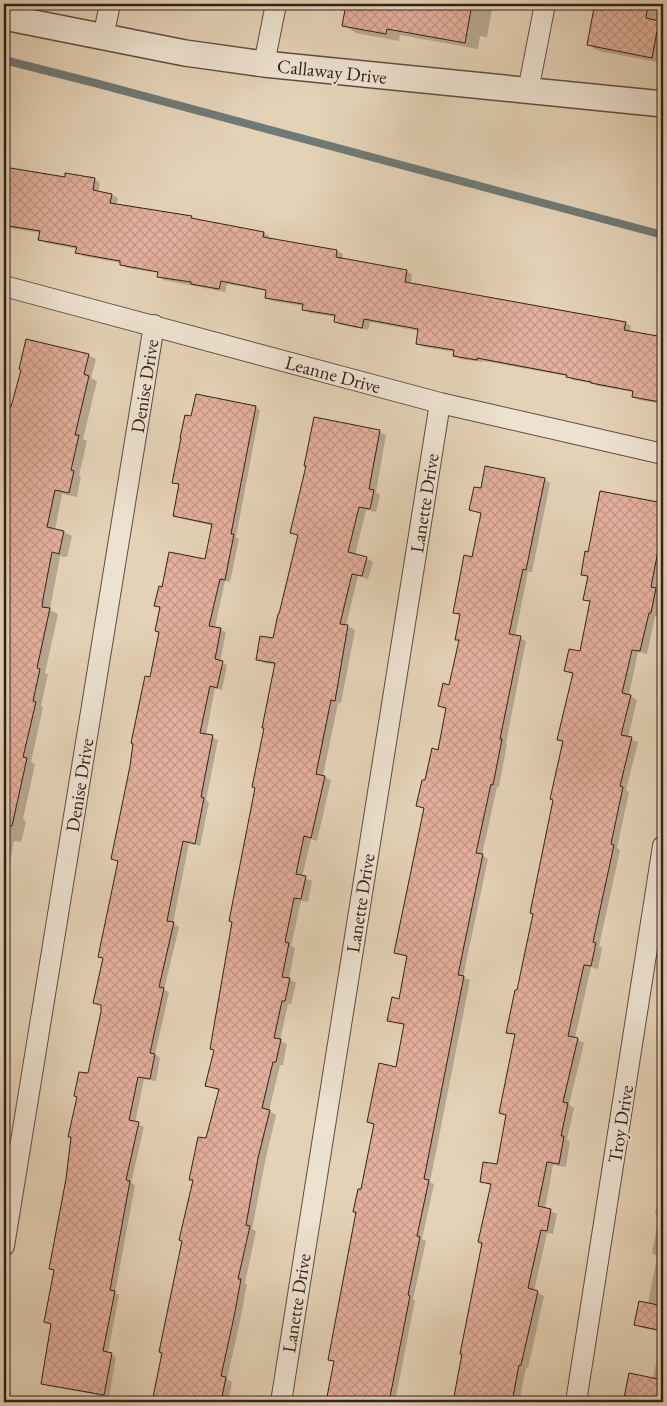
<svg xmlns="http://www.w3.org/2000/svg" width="667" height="1406" viewBox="0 0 667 1406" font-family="'EB Garamond',serif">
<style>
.shadow{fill:#0003}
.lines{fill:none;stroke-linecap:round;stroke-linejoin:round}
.stream{stroke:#6e7a76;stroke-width:8}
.building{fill:url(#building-cross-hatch);stroke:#33211a}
.minor-casing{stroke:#5f4d41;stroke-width:22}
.tertiary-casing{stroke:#5f4d41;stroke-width:28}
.minor{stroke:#ede2d0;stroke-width:20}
.tertiary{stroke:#ede2d0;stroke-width:25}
.labels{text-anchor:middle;stroke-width:4.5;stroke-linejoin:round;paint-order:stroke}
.street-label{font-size:19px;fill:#33211a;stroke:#ede2d0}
</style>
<defs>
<pattern id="building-cross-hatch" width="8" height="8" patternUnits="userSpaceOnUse" patternTransform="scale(1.25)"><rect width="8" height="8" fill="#e4af9c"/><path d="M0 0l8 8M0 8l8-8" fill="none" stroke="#c49686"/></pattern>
</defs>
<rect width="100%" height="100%" fill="#e4d2b6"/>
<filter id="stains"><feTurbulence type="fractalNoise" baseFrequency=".004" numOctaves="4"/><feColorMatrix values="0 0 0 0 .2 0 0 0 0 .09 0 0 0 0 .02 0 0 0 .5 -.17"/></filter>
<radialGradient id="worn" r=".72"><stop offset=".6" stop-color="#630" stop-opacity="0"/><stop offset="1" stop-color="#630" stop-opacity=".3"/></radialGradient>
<path class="shadow" d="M176,4H201L200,9Z
M217,4H238L237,7Z
M325,4H493L487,37L480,36L478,49L400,35L399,41L356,33L343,25L346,11L333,9Z
M599,4H663V63L599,51L588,45Z
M4,168L66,178L94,179L100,183L98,192L112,195L118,198L116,205L191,218L196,220L264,233L269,236V240L337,251L343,254L342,259L406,271L412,274L411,284L625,323L631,326L630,332L663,338V404L639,400L633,396L634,392L598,386L594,384L573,380L567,376L483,361V362L460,359L454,355L455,352L423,347L417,343L419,331L370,322L368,330L341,325L335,322L336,317L310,313L304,309V306L272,301L266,298L267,291L227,284L225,292L164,280L158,276L159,273L127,268L121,263L83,256L77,252L78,249L46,243L40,240L41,233L4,227Z
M88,355L96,359L91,378L97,381L83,439L87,441L79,475L81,476L77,497L62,494L55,530L64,532L72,536L67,557L60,556L51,604L50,610L58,614L45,673L48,674L41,706L43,707L31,762L35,764L23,819L26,822L21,842L14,841L4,893L8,895L4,915L10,919L6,940L4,939V473L10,447L6,445L9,430L4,428V406L12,408Z
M255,407L260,410L236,537L239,539L230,582L225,581L215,628L226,632L220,662L227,665L222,690L215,688L206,735L218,740L206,800L209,802L200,846L189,843L173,923L179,927L164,990L169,992L155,1054L160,1058L156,1081L144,1079L135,1123L144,1127L131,1183L135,1185L115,1293L119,1295L108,1353L116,1357L109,1397L48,1386L42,1383L52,1325L45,1322L89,1075L103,1006L95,1002L104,959L100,957L118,862L113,859L160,633L161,609L156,605L163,588L206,560L213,526L180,518L174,515L179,485L174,482L192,418Z
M380,432L386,435L376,492L380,495L376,512L366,510L355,555L366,558L373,562L368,579L358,576L346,626L355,630L341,703H338L323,776L331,780L317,841L311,839L302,877L312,881L308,902L301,901L291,946L295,948L289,979L296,983L291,1004H288L280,1040L287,1044L283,1065H280L269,1111L276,1115L265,1162L252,1229L256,1231L245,1283L247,1284L240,1321L227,1379L232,1382L228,1402H153L163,1353L194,1181L191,1179L207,1140L220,1091L206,1085L215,1051L276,665L264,663L258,659L274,640L298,536L291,532Z
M544,479L550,483L532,572H528L515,636L526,641L506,743L507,744L499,787H497L482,855L488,859L463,977L470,980L430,1182L434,1184L422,1239L426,1241L413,1299L415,1300L395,1402H327L335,1363L329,1359L357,1213L354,1211L362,1191L375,1125L368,1122L397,1068L405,1025L394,1023L389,1020L400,1001L408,957L395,952L425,809L418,806L439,751L447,710L439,706L450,686L460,641L456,639L461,616L454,612L473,558L482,514L471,510L482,490Z
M601,492L663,504V557L657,590L662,593L658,616H655L647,654L638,652L629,695L637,700L628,738L638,742L626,790L629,792L617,848L620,850L599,946L602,948L598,969L591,967L575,1038L584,1043L569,1105L574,1108L567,1140L570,1141L566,1167L553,1165L545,1209L557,1214L553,1234L547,1233L534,1291L544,1296L528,1368H526L519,1402H454L484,1244L492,1186L481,1181L498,1166L507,1117L500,1112L516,1036L507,1032L518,992L534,914L555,800L564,742L558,739L574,674L566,670L581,653L591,603L585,599L589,578L582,574L589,553Z
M663,1175V1402H626L630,1375L653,1379L662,1332L642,1328L636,1325L648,1304L657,1256L652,1253L659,1216L655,1214Z"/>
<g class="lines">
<path class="stream" d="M4,60L95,83L663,235"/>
</g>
<path class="building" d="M346,4H472L465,43L387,29L386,34L342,26Z
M606,4H648L646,18L659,21L652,58L587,45L594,8L604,10Z
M4,167L65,177V173L95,178L93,190L112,194L110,203L192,216L191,218L264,232L263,237L337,250L336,257L407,270L405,282L626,322L624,330L663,337V386L660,402L632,397L633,391L591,383V382L566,377L567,375L477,358V360L453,356L454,350L416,344L418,329L364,319L362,328L334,322L335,315L302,310L303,304L265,298L266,290L221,281L219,289L191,284V282L157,277L158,272L120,265V261L75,253L77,247L38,240L40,231L9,226L10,219L4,217Z
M26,339L89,354L84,374L89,376L75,435H79L71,470L74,471L69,493L55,490L47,527L64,531L59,554L52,552L43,599L42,607L50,608L37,668L40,669L33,701L36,702L23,757L27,758L12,826L4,825V468L9,446L4,445L8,428L4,427V405L11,407L21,370L19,369Z
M196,394L256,406L231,534H234L225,580L220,579L209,626L221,628L215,659L223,661L217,688L210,686L200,733L213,735L201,797L204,798L195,844L183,841L167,921L174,922L159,987L164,988L150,1053L155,1054L150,1079L138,1077L129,1120L139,1122L126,1180L130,1181L110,1290L115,1291L103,1351L112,1353L104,1395L41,1384L51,1324L44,1322L54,1270L49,1269L66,1179L71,1137H68L77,1097L74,1096L79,1072L88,1073L101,1012V1005L93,1003L103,958L98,957L118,861L111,859L130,766L133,744L131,743L145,676L150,677L159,632L155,631L160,607L154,606L159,586L162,587L169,552L205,559L212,524L173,516L179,484L172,483L181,438H180L185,415L191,416Z
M314,417L380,430L369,489L374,490L370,509L359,507L348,552L367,557L362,576L352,574L340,624L348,625L335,701L331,700L316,774L325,776L311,838L304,836L296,874L306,876L301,899L294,898L285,942L289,943L282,977L290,978L285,1001H282L274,1038L281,1039L276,1062H273L262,1108L270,1110L258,1158L246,1225L250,1226L238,1279H241L234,1317L221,1376L226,1377L221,1402H152L162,1353L159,1352L182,1241L179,1240L193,1180H189L198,1137L206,1138L219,1089L205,1086L214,1050L210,1049L232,922L229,921L255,788L252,787L264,728H262L275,663L256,660L260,636L273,638L278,614H279L298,535L290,533L306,466H304Z
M485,466L545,478L526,570L523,569L509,634L521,636L500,739H502L493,785L491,784L476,853L483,854L458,975L464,976L424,1179L429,1180L417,1236L420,1237L408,1295L410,1296L389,1402H326L334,1361L328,1360L356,1212H353L358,1189H361L374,1124L367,1122L379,1063L396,1067L404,1024L387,1021L392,997L399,999L407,956L394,953L424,808L416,806L422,780H425L432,748L438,750L446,708L438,706L443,683L449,685L459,640H455L460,614L453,613L464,555L472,557L481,513L469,510L474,487L481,488Z
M600,491L663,503V525L651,587L656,588L651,613H649L640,651L632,650L622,693L631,695L621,735L632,737L620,786L623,787L611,844L614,845L593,942L596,943L591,966L584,965L568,1036L578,1038L563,1102L568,1103L561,1136H564L559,1164L547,1162L538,1206L551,1209L547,1231L541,1230L528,1288L538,1291L521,1365H519L512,1402H453L462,1354H460L482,1243L478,1242L491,1184L480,1182L483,1162L497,1164L506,1115L499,1113L515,1034L506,1033L515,990H517L533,914L530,913L553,800L550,799L563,741L557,740L573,673L564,671L569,649L580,651L590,601L583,600L588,576L581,575L585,551L588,552Z
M639,1301L663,1306V1331L634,1325Z
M629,1373L663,1380V1402H647L624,1398Z"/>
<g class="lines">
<defs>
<path id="minor" d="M103,37L110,4
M264,64L276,4
M528,91L545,4
M4,286L440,403L663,454
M4,1246L154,325
M281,1402L440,403
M576,1402L663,846"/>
<path id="tertiary" d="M4,17L185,53L264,64L663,104"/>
</defs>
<use href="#minor" class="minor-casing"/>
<use href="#tertiary" class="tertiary-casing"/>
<use href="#minor" class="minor"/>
<use href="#tertiary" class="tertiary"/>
</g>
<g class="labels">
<g class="street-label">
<text transform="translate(332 71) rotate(6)" y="7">Callaway Drive</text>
<text transform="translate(333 374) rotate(15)" y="7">Leanne Drive</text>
<text transform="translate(144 386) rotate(-81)" y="7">Denise Drive</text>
<text transform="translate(424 503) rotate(-81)" y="7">Lanette Drive</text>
<text transform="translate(79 785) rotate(-81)" y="7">Denise Drive</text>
<text transform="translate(360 903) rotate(-81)" y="7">Lanette Drive</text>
<text transform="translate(620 1124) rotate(-81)" y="7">Troy Drive</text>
<text transform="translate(296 1303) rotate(-81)" y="7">Lanette Drive</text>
</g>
</g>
<rect width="667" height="1406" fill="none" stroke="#e4d2b6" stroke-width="20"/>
<rect x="5" y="5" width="657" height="1396" fill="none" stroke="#33211a" stroke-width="2.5"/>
<rect x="10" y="10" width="647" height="1386" fill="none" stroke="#33211a"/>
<rect width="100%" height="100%" filter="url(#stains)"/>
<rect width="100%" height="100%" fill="url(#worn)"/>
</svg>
